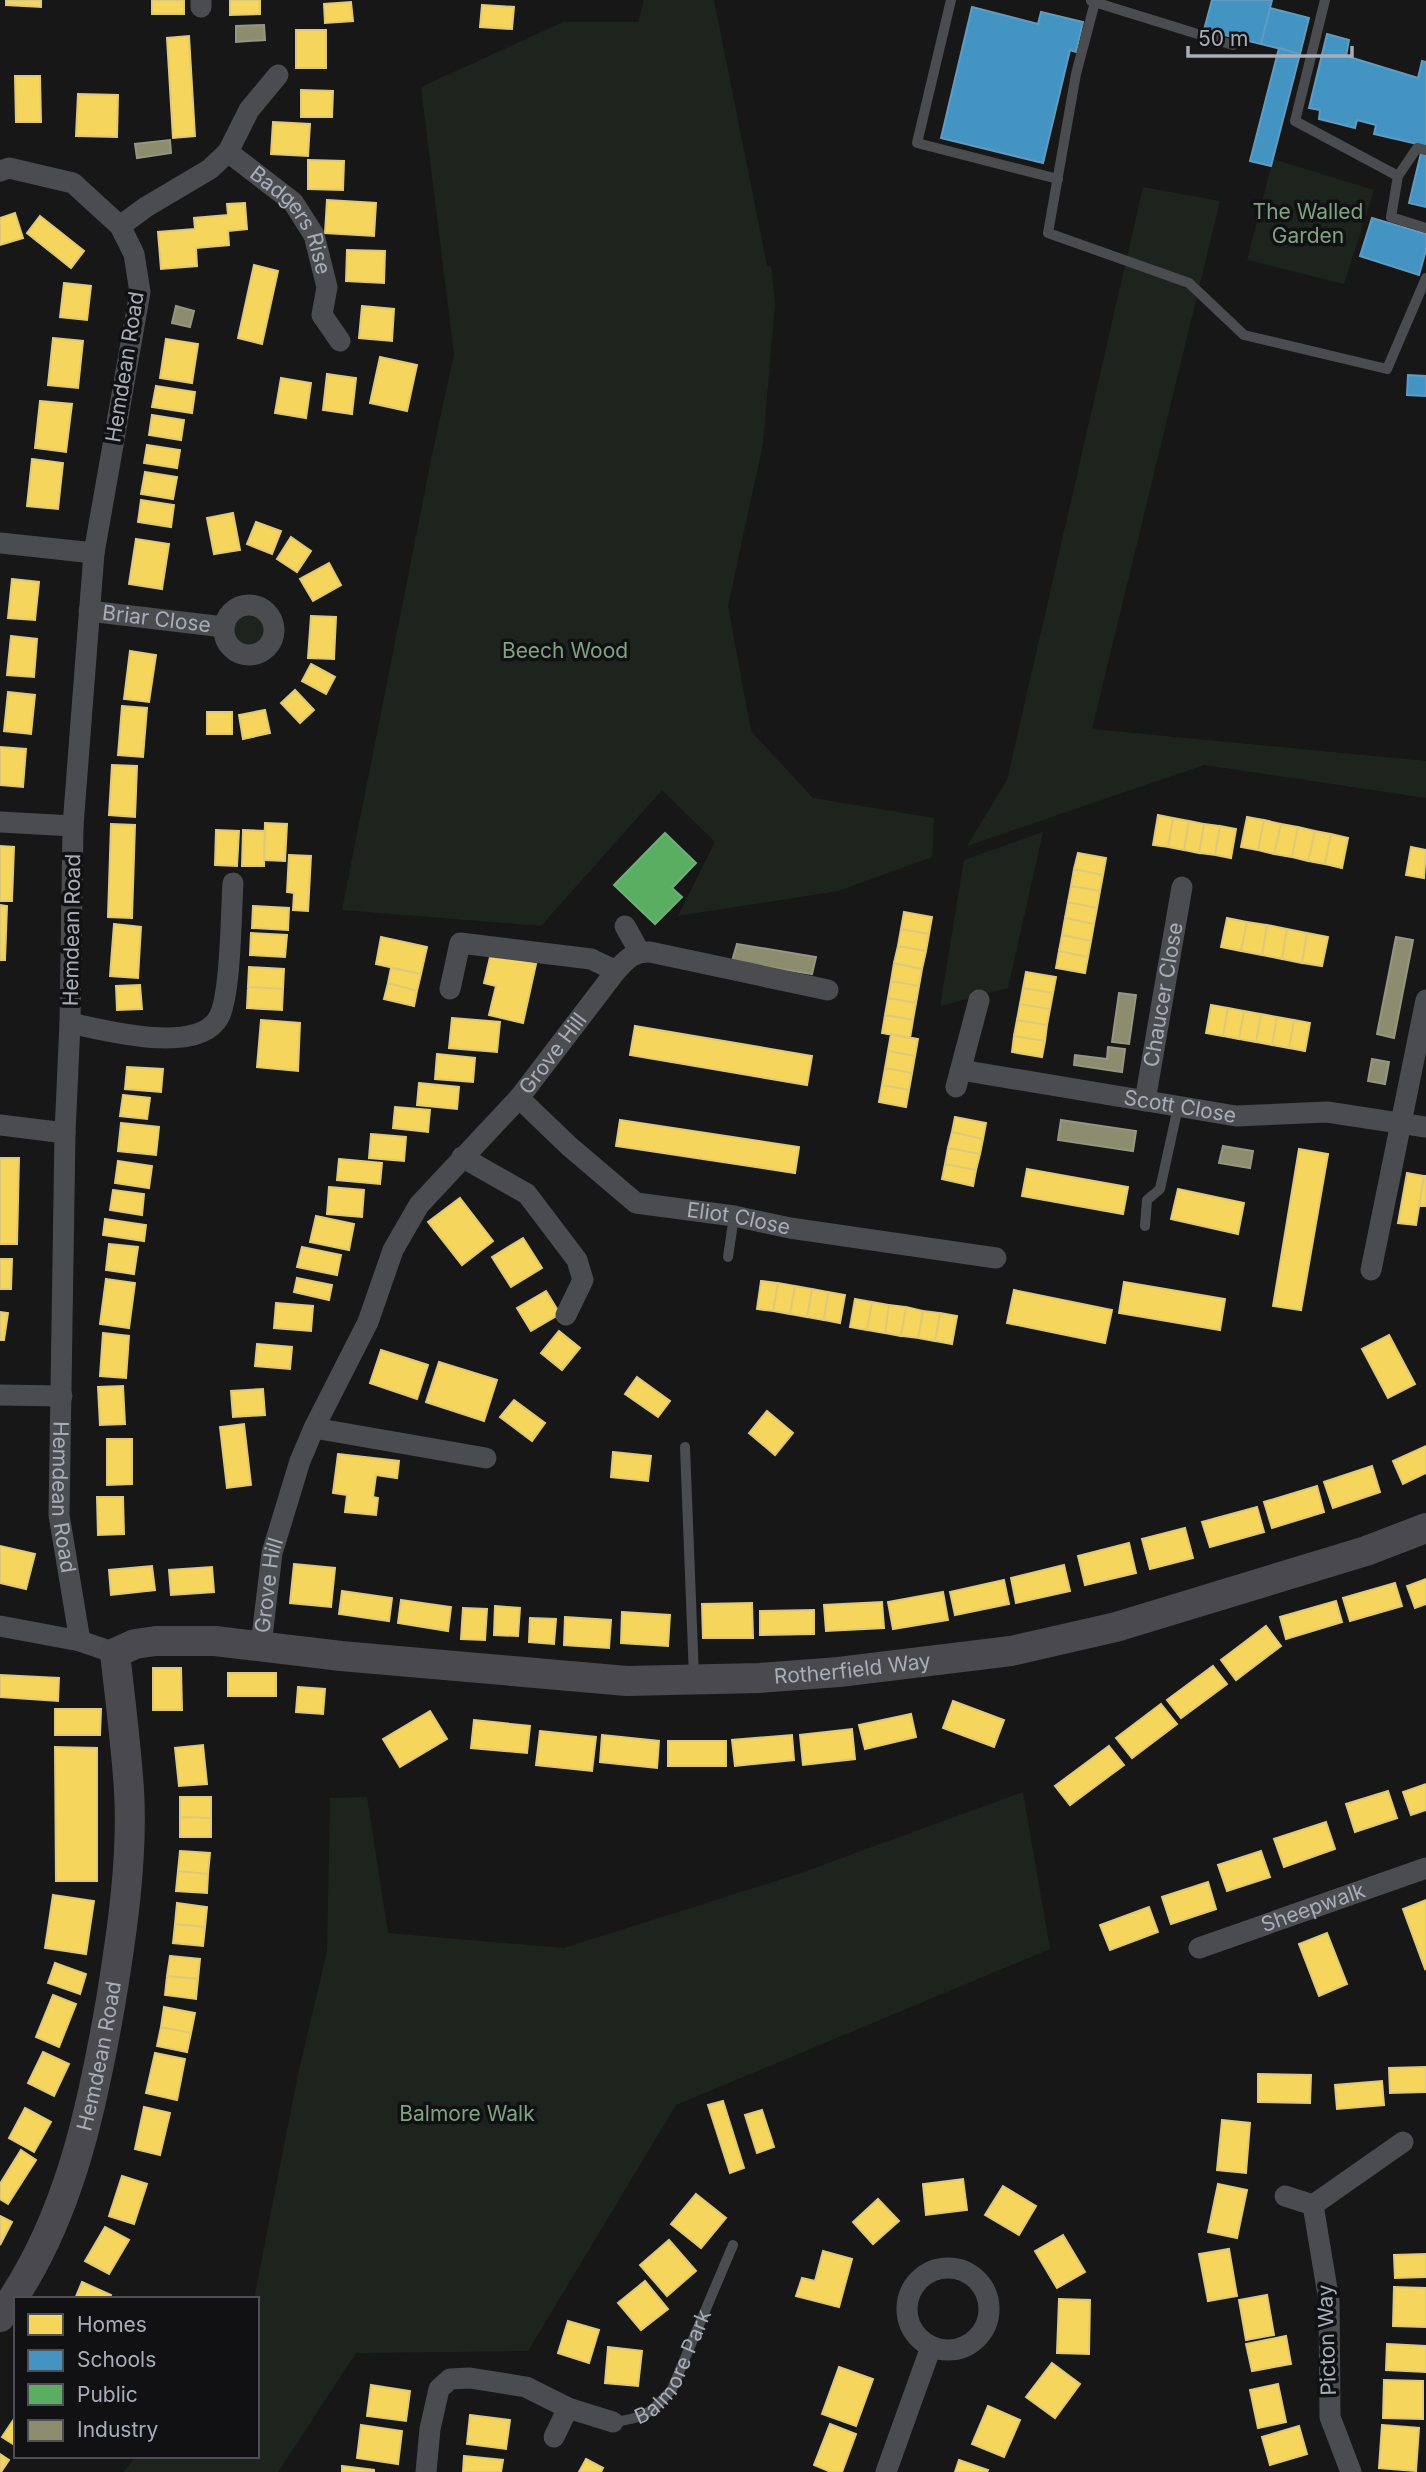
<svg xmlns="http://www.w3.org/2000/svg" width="1426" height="2472" viewBox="0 0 1426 2472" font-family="Inter,sans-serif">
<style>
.green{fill:#1d241e}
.homes{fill:#f6d55c;stroke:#dfc978;stroke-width:2}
.schools{fill:#4393c3;stroke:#619bc0;stroke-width:2}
.public{fill:#5aae61;stroke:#71ae7b;stroke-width:2}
.industry{fill:#8c8c6e;stroke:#949684;stroke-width:2}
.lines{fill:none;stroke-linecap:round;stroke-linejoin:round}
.lane{stroke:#4b4c50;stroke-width:10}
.street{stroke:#4b4c50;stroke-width:21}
.secondary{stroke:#4a4a4e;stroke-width:30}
.labels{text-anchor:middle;stroke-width:7;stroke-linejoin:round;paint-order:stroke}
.park-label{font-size:21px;fill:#7fa381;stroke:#111113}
.street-label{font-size:21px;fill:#a8adb8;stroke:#111113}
</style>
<rect width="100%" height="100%" fill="#171717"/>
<path class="green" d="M644,0H714L767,266H771L775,302L763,444L728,606L751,731L813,798L934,818L932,857L838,891L678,916L715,842L662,790L541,926L342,910L432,455L454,355L421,87L563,22H638Z
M1273,159L1374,190L1344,284L1247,260Z
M1143,187L1220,201L1092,729L1426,761V798L1204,765L967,846L1007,780Z
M234 630a15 15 0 1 1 30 0a15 15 0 1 1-30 0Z
M1043,832L1008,988L940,1006L964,860Z
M1023,1792L1050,1949L676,2105L528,2351L356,2353L278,2472H124L136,2456H257V2299H254L298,2074L327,1952L330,1798L367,1797L388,1933L564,1948L798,1874Z"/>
<path class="homes" d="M6,0H41V7L6,5Z
M152,0H184V14H152Z
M230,0H260V14L230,15Z
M351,2L353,21L325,23L324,4Z
M482,5L514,7L512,29L480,27Z
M296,30H326V68H296Z
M189,36L195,136L173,138L167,38Z
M15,76H40L41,122H16Z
M301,90L333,91L332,117H301Z
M78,94L118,95L117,137L76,136Z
M273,122L310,124L308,156L271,154Z
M308,160L344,161L343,190L308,189Z
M327,200L376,203L374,236L325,233Z
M245,203L247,229L228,231L229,245L196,248L197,266L161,269L158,232L195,229L194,218L228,215L227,204Z
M15,213L23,238L0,245V218Z
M40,216L84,251L71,268L27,233Z
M347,250L385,251L384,283L346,281Z
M254,265L278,271L262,344L238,338Z
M64,283L91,286L87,320L60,317Z
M362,306L394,309L392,341L359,338Z
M53,338L83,341L78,388L48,385Z
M166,339L198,344L192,383L160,378Z
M380,357L417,365L407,411L370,403Z
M327,374L356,378L352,414L323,410Z
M281,378L311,383L306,418L275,413Z
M156,386L195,392L192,413L152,407Z
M40,401L72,404L66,452L35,448Z
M152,415L184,420L181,440L149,435Z
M147,445L180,450L177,468L144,463Z
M32,459L63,463L58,509L27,506Z
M145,472L177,477L173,499L141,494Z
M141,500L174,505L171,527L138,522Z
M233,513L240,550L214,554L207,518Z
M256,522L281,531L272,554L247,544Z
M291,537L311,551L297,572L277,559Z
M136,539L169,544L162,589L129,584Z
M329,563L341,585L313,601L300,579Z
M12,579L39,582L35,620L8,618Z
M311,616L336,617L334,659L308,658Z
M11,636L37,639L34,677L7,675Z
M130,651L156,655L149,702L124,699Z
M311,664L335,677L326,694L302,681Z
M295,690L314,710L300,723L281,703Z
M8,692L35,695L31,734L4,731Z
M122,706L147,708L143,757L118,755Z
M265,710L270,733L243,739L239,715Z
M207,712H232V734H207Z
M0,747L26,749L23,787L0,785Z
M112,765L137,766L135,817L109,815Z
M1158,815L1173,818L1168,847L1153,845Z
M1247,817L1264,820L1258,850L1241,847Z
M1173,818L1189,821L1184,850L1168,847Z
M1264,820L1281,824L1274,854L1258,850Z
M1189,821L1204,824L1199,853L1184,850Z
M265,823L287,824L285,861L264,860Z
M111,824L135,825L132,918L108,917Z
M1204,824L1220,826L1215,855L1199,853Z
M1281,824L1298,827L1292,857L1274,854Z
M1220,826L1236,829L1231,858L1215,855Z
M1298,827L1315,831L1308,861L1292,857Z
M216,830L239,831L237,866L215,865Z
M243,830L265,831L264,866H242Z
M1315,831L1331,834L1325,864L1308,861Z
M1331,834L1348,838L1342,868L1325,864Z
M0,846L14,847L12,901H0Z
M1411,847L1426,850L1424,878L1406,875Z
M1078,853L1106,858L1103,875L1074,869Z
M289,855L311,856L308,911L293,910L294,893L287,892Z
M1074,869L1103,875L1100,891L1071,886Z
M1071,886L1100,891L1097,908L1068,902Z
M1068,902L1097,908L1094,924L1065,918Z
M0,905L7,906L5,960H0Z
M253,906L289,908L288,930L252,928Z
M904,912L932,917L929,934L901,929Z
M1065,918L1094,924L1091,941L1062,935Z
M1227,918L1247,922L1241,951L1221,947Z
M1247,922L1267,925L1262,955L1241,951Z
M114,924L141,927L138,978L110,976Z
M1267,925L1287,929L1282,959L1262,955Z
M901,929L929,934L926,951L898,946Z
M1287,929L1307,933L1302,963L1282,959Z
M251,933L287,935L285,957L250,955Z
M1307,933L1328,937L1322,966L1302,963Z
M1062,935L1091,941L1088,957L1059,951Z
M381,937L427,947L421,974L376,964Z
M898,946L926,951L922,969L894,963Z
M1059,951L1088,957L1085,973L1056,968Z
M491,953L536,964L523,1023L489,1015L496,986L484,983Z
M894,963L922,969L919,986L891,981Z
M249,967L284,969L283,989L248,987Z
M391,968L421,974L417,991L388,983Z
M1026,972L1056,977L1053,993L1023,988Z
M891,981L919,986L916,1003L888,998Z
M388,983L417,991L414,1006L384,999Z
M140,985L142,1009L117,1010L116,986Z
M248,987L283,989L282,1010L247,1008Z
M1023,988L1053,993L1050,1009L1020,1004Z
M888,998L916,1003L913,1020L885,1015Z
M1020,1004L1050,1009L1047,1025L1017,1020Z
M1211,1005L1228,1008L1223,1036L1206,1033Z
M1228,1008L1244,1011L1239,1039L1223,1036Z
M1244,1011L1261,1014L1256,1042L1239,1039Z
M1261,1014L1277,1017L1272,1045L1256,1042Z
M885,1015L913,1020L910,1038L882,1033Z
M1277,1017L1294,1020L1289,1048L1272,1045Z
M452,1018L500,1022L497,1052L449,1048Z
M261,1020L300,1023L298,1071L257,1067Z
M1017,1020L1047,1025L1045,1041L1014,1036Z
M1294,1020L1310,1023L1305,1051L1289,1048Z
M635,1026L812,1056L807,1085L630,1055Z
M891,1034L918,1039L915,1056L888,1051Z
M1014,1036L1045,1041L1042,1057L1012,1052Z
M888,1051L915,1056L912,1073L885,1068Z
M437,1054L475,1058L473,1082L435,1079Z
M127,1067L163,1069L161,1092L125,1089Z
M885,1068L912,1073L909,1090L882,1085Z
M419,1083L459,1087L457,1109L417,1105Z
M882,1085L909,1090L906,1107L879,1102Z
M123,1095L150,1098L147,1119L120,1116Z
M395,1107L430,1110L428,1132L393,1128Z
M955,1117L986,1123L983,1139L952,1132Z
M620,1120L799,1147L795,1173L616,1146Z
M121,1123L159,1127L156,1155L118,1151Z
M952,1132L983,1139L980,1154L948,1148Z
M371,1134L406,1137L404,1161L369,1158Z
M948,1148L980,1154L976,1170L945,1164Z
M1299,1149L1328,1154L1301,1310L1273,1306Z
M0,1158H19L17,1244H0Z
M339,1159L382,1163L380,1184L337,1180Z
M118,1161L152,1166L149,1188L115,1183Z
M945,1164L976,1170L973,1186L942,1179Z
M1027,1169L1128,1187L1123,1214L1022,1196Z
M1407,1173L1424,1176L1416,1225L1398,1223Z
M1424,1176H1426V1206L1419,1205Z
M329,1187L364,1190L362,1217L327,1214Z
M1178,1189L1244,1203L1238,1234L1171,1219Z
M113,1190L144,1194L142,1215L110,1210Z
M460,1198L493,1241L462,1265L428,1222Z
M316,1216L354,1224L349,1250L310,1242Z
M105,1219L146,1225L144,1241L103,1235Z
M523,1238L542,1268L511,1287L492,1257Z
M109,1244L138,1247L134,1274L106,1270Z
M302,1247L341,1255L337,1275L297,1267Z
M0,1259H12L11,1289H0Z
M297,1278L332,1285L329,1300L294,1292Z
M106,1279L135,1283L129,1328L100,1324Z
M761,1281L778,1283L773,1311L757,1309Z
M1124,1282L1225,1299L1220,1330L1119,1313Z
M778,1283L795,1286L790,1314L773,1311Z
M795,1286L812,1289L807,1317L790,1314Z
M812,1289L828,1292L824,1320L807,1317Z
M1014,1290L1112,1310L1105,1343L1007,1323Z
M546,1291L560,1314L531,1331L517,1308Z
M828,1292L845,1295L840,1323L824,1320Z
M855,1299L872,1302L867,1330L850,1327Z
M872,1302L889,1305L885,1333L867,1330Z
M276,1303L313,1306L311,1331L274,1328Z
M889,1305L906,1307L901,1336L885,1333Z
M906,1307L923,1311L918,1338L901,1336Z
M923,1311L940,1313L935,1341L918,1338Z
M0,1312L8,1313L4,1340H0Z
M940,1313L957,1316L952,1344L935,1341Z
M559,1331L580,1348L562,1370L541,1353Z
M103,1333L129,1336L126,1378L100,1376Z
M1389,1335L1415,1384L1388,1398L1362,1349Z
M257,1344L292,1347L290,1369L255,1366Z
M381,1350L428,1365L417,1399L370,1383Z
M439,1362L497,1380L484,1421L426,1402Z
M637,1377L670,1401L658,1417L625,1394Z
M123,1386L125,1424L100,1425L98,1387Z
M263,1389L265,1415L233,1417L231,1391Z
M514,1400L545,1423L532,1441L500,1417Z
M767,1411L793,1433L775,1455L749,1433Z
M244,1424L251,1485L227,1488L220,1427Z
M107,1439H132V1484L107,1485Z
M1426,1446V1473L1403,1484L1393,1461Z
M613,1452L651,1456L648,1481L611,1477Z
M338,1454L399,1461L397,1478L376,1475L373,1497L378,1498L376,1515L345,1512L347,1495L333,1493Z
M1372,1466L1380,1492L1333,1508L1324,1482Z
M1317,1486L1324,1512L1272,1528L1264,1502Z
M97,1497H123L124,1534L98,1535Z
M1257,1507L1264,1532L1210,1547L1202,1522Z
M1185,1528L1193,1558L1150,1569L1142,1539Z
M1129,1543L1136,1573L1085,1585L1078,1556Z
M0,1546L35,1554L26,1589L0,1583Z
M294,1564L335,1568L331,1607L290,1603Z
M1064,1565L1070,1591L1016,1603L1011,1578Z
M152,1566L155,1590L111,1595L109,1570Z
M212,1567L214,1592L171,1595L169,1570Z
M1426,1579V1604L1415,1608L1407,1586Z
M1004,1580L1009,1604L955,1615L950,1592Z
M1395,1583L1402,1606L1350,1621L1343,1598Z
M342,1591L392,1598L389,1621L339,1614Z
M943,1592L948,1620L893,1629L888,1602Z
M401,1600L451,1607L448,1631L398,1623Z
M1336,1601L1342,1622L1286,1639L1280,1617Z
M882,1602L884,1628L826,1631L824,1605Z
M752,1603L753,1638H703L702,1604Z
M495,1606L520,1608L518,1636L494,1635Z
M463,1608L487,1609L485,1640L461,1639Z
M814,1610V1634L760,1635V1611Z
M622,1612L670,1615L668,1646L621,1643Z
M565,1617L611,1620L609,1648L564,1645Z
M530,1618L556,1619L554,1644L529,1642Z
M1266,1626L1281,1646L1236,1680L1221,1660Z
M1213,1666L1227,1684L1181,1718L1167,1700Z
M153,1668H181L182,1710H153Z
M228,1673H276V1696H228Z
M0,1675L59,1678L58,1701L0,1697Z
M298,1687L325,1689L323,1714L296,1712Z
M953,1701L1004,1720L994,1747L943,1728Z
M1161,1704L1177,1724L1132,1758L1116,1738Z
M55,1709H101L100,1735H55Z
M430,1711L447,1739L400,1767L383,1739Z
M911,1714L916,1737L865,1749L859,1725Z
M474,1720L530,1726L527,1753L471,1748Z
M852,1729L855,1759L803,1765L800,1735Z
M540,1731L596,1737L592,1771L536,1765Z
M602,1735L659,1741L657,1768L600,1762Z
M792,1735L794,1760L735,1766L732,1740Z
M668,1741H726V1766H668Z
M203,1745L207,1784L179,1786L175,1748Z
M1109,1746L1124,1765L1070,1805L1055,1786Z
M55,1747L97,1748V1881H56Z
M1426,1784V1810L1411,1815L1403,1792Z
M1388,1791L1397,1818L1355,1832L1346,1804Z
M180,1797H211V1818L180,1817Z
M180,1817L211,1818V1837H180Z
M1326,1822L1335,1849L1284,1867L1274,1839Z
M180,1851L210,1853L208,1874L178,1871Z
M1261,1851L1270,1877L1227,1891L1218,1865Z
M178,1871L208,1874L207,1893L176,1891Z
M1208,1882L1216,1909L1171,1924L1162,1897Z
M53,1895L94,1901L86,1954L45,1948Z
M1426,1900V1968L1425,1969L1403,1909Z
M177,1903L207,1907L205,1927L175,1924Z
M1149,1907L1158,1932L1110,1950L1100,1925Z
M175,1924L205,1927L203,1946L173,1943Z
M1327,1933L1347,1984L1319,1996L1299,1944Z
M170,1956L200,1959L198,1979L167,1976Z
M55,1963L86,1974L80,1994L48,1983Z
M167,1976L198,1979L196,1999L165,1995Z
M53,1995L76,2004L59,2047L36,2037Z
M164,2007L195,2013L191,2033L161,2027Z
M161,2027L191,2033L187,2052L157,2046Z
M43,2052L69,2064L54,2096L28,2083Z
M155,2053L185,2059L177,2100L146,2093Z
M1426,2067V2092L1390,2093L1389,2068Z
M1258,2074L1311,2075L1310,2103L1258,2102Z
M1382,2081L1384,2105L1337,2109L1335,2085Z
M723,2101L744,2168L730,2173L708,2105Z
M144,2107L170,2113L160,2155L135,2149Z
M25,2108L51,2122L34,2152L9,2138Z
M762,2110L774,2147L757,2153L745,2115Z
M1222,2120L1250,2123L1246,2173L1217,2170Z
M21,2150L36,2160L8,2204L0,2199V2184Z
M122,2176L147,2184L134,2224L109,2216Z
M963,2179L967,2210L926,2215L923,2184Z
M1218,2184L1247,2190L1237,2238L1208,2232Z
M1003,2186L1036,2206L1019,2235L985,2215Z
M696,2194L726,2218L701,2248L671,2224Z
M878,2199L899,2221L873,2244L853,2222Z
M0,2216L12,2222L0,2245Z
M105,2227L129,2240L109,2274L85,2261Z
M1063,2235L1085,2272L1057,2288L1035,2251Z
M669,2240L696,2271L667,2296L640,2265Z
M1229,2249L1237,2296L1208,2301L1199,2254Z
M823,2251L852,2259L839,2307L796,2296L802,2278L815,2281Z
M1426,2254V2277L1395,2278L1394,2255Z
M645,2281L668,2309L641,2330L618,2303Z
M82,2282L111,2295L109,2299H75Z
M1394,2287L1426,2288V2327L1393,2326Z
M1267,2295L1274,2335L1246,2340L1239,2300Z
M1059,2299L1090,2300L1089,2354L1057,2353Z
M568,2321L599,2330L589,2363L558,2353Z
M1286,2336L1291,2364L1252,2371L1246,2344Z
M1387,2344L1426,2346V2372L1386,2370Z
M608,2347L642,2351L638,2386L605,2383Z
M1052,2363L1080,2384L1055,2418L1026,2397Z
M839,2367L873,2379L856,2426L822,2414Z
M1384,2380L1423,2381V2419L1383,2418Z
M1278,2384L1286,2422L1258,2428L1250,2390Z
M371,2385L410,2391L406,2421L367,2416Z
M988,2406L1020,2420L1004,2457L972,2444Z
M470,2415L510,2420L506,2449L467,2444Z
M16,2416V2446L2,2437Z
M830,2424L856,2434L842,2472H831L814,2465Z
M361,2425L402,2431L398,2464L357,2458Z
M1382,2425L1419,2428L1416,2471L1379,2468Z
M1299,2426L1307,2454L1270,2465L1262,2437Z
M0,2454L9,2460L1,2472H0Z
M464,2456L503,2460L501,2472H463Z
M586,2459L603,2468L601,2472H579Z
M959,2460L988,2470L987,2472H955Z
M342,2466L374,2470V2472H342Z"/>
<path class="schools" d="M1212,0H1272L1261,44L1204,30Z
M972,7L1038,24L1041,12L1083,22L1076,52L1070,50L1043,163L941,138Z
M1270,8L1309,18L1300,54L1261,44Z
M1327,34L1349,40L1346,56L1418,78L1422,61L1426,62V146L1374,134L1376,125L1357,120L1355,128L1319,119L1320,110L1309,108Z
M1279,48L1300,54L1271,166L1250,161Z
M1421,153L1426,154V207L1409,203Z
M1372,218L1426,234V250L1419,275L1360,256Z
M1408,375L1426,376V396L1407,395Z"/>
<path class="public" d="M665,833L696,863L672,888L682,897L655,924L614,885Z"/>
<path class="industry" d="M264,25L265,40L236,42V26Z
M170,140L171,153L137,158L135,144Z
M176,306L194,311L190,327L172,323Z
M1396,937L1413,940L1394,1038L1377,1034Z
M737,944L816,957L812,974L732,961Z
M1119,993L1136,995L1129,1044L1112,1042Z
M1108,1047L1125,1049L1122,1072L1074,1065L1075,1055L1107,1059Z
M1372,1059L1389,1062L1385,1084L1368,1081Z
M1061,1120L1136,1131L1133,1151L1058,1140Z
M1223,1146L1253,1151L1250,1168L1219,1163Z"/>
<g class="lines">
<g class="lane">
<path d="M951,0L917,143L1058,179"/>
<path d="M1325,0L1295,121L1398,176L1391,217L1426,228"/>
<path d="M1091,1L1233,45"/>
<path d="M1095,2L1076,74L1048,233L1189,283L1244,335L1387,369L1426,278"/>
<path d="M1398,176L1417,148L1426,150"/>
<path d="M1145,1226L1147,1200L1160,1189L1178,1107"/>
<path d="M728,1257L734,1216"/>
<path d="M685,1447L694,1677"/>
<path id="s1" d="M613,2422C645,2418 650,2414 672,2389L733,2245"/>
</g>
<g class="street">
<path d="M201,0V7"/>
<path id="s2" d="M228,152L293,202L314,235L327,287L322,315L340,341"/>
<path id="s3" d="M0,171L9,168L73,183L120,226L134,254L140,292L94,553L73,826L70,1023L65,1133L59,1515L80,1641"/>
<path d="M120,226L146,207L210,169L228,152L249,110L278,75"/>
<path d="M0,543L94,553"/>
<circle cx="249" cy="630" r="25"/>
<path id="s4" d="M89,611L224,627"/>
<path d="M0,822L73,826"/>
<path d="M625,926L639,951"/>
<path d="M450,989L460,943L591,959L616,971"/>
<path d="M70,1023C104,1030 198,1056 219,1017C231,994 231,912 233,883"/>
<path id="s5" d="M961,1070L1236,1116L1327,1112L1426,1127"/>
<path d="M956,1087L979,1000"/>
<path id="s6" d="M519,1098L569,1146L636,1203L734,1216L790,1228L996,1258"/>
<path id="s7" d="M1145,1101L1182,887"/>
<path d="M0,1125L65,1133"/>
<path d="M462,1157L527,1194L577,1260L583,1280L566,1315"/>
<path d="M1371,1270L1426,1000"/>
<path d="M0,1395L62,1396"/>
<path d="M314,1428L486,1458"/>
<path d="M0,1626L80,1641L115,1653"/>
<path id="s8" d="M261,1645L272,1553L300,1461L314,1428L368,1322L393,1250L419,1205L519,1098L616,971C627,959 634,951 650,952L828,990"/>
<path id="s9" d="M1199,1948L1426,1868"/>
<path d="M1285,2196L1313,2205"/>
<circle cx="948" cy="2309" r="41"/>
<path d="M554,2437L568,2408"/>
<path d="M426,2472L430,2429L439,2389L450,2379L470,2378L526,2387L568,2408L613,2422"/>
<path d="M886,2472L931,2347"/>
<path d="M1351,2472L1330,2417L1329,2301L1313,2205L1403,2142"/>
</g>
<path class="secondary" id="s10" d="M0,2317C68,2225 92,2110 111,2000C122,1933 133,1858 129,1790C126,1744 120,1698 115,1653L135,1644L156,1641H215L341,1656L627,1681L759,1678L839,1672L1011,1651L1116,1627L1366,1551L1426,1528"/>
</g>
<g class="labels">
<g class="park-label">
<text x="1308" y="219">The Walled<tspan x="1308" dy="24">Garden</tspan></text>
<text x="565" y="658">Beech Wood</text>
<text x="467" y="2121">Balmore Walk</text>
</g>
<g class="street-label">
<text dy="7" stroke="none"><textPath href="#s2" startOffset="96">Badgers Rise</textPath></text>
<text transform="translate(125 367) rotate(-81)" y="7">Hemdean Road</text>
<text dy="7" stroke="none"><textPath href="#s4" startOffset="68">Briar Close</textPath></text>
<text transform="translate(72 930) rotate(-89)" y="7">Hemdean Road</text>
<text dy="7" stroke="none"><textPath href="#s7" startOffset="108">Chaucer Close</textPath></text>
<text dy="7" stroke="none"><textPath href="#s8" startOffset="674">Grove Hill</textPath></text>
<text dy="7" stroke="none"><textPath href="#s5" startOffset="222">Scott Close</textPath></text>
<text dy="7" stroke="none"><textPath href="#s6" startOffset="261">Eliot Close</textPath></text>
<text dy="7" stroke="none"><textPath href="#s3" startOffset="1419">Hemdean Road</textPath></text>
<text dy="7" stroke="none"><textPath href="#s8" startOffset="60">Grove Hill</textPath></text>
<text dy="7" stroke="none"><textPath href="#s10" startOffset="1430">Rotherfield Way</textPath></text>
<text dy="7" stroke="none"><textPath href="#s9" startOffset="121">Sheepwalk</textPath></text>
<text dy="7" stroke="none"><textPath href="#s10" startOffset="282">Hemdean Road</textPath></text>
<text transform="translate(1327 2340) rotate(-92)" y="7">Picton Way</text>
<text dy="7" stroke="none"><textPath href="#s1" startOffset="89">Balmore Park</textPath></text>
</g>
</g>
<rect x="14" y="2297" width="245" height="161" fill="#111113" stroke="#4d4f55" stroke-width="2"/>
<rect x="28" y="2314" width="35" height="21" fill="#f6d55c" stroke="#4d4f55" stroke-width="2"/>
<text x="77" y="2332" font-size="21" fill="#a8adb8">Homes</text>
<rect x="28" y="2350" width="35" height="21" fill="#4393c3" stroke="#4d4f55" stroke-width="2"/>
<text x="77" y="2367" font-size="21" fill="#a8adb8">Schools</text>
<rect x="28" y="2384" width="35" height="21" fill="#5aae61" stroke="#4d4f55" stroke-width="2"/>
<text x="77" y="2402" font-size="21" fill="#a8adb8">Public</text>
<rect x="28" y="2420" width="35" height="21" fill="#8c8c6e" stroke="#4d4f55" stroke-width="2"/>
<text x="77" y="2437" font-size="21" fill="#a8adb8">Industry</text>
<path d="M1188 46v10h164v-10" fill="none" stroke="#a8adb8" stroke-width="3.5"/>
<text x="1198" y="46" font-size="21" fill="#a8adb8" stroke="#111113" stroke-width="5" paint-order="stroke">50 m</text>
</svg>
